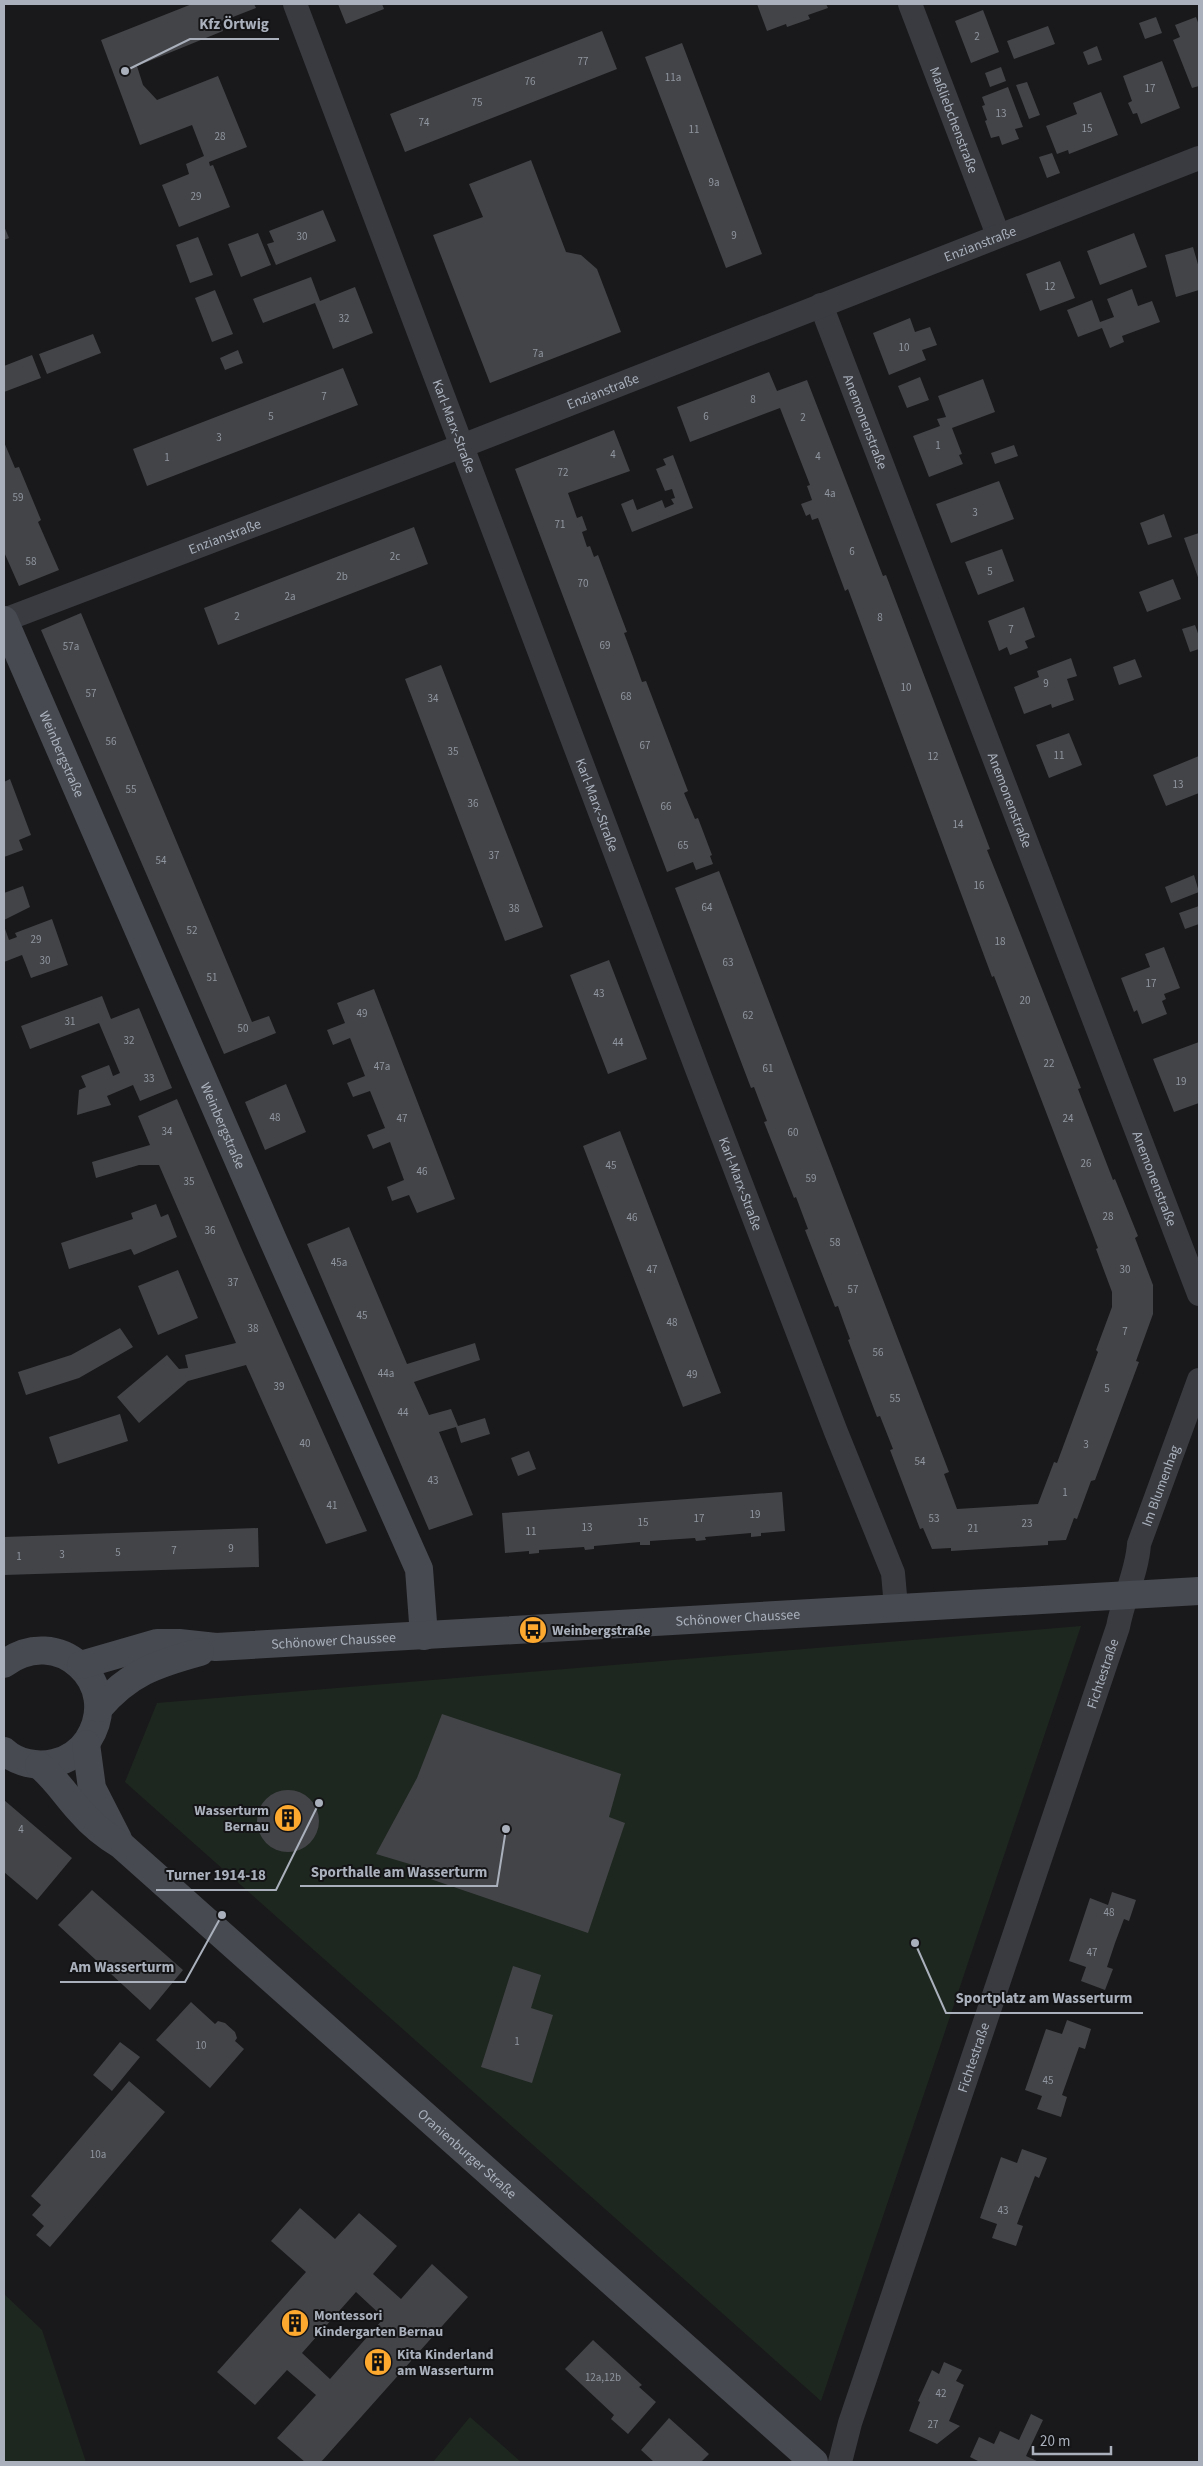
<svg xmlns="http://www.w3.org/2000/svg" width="1203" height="2466" viewBox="0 0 1203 2466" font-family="'Source Sans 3',sans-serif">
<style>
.green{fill:#1e271f}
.building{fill:#434448;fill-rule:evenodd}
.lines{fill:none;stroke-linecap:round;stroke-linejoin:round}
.street{stroke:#393b41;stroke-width:24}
.secondary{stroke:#474a51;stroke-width:28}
.labels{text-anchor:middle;stroke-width:4;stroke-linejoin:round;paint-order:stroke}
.number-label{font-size:11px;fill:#90969f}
.street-label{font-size:14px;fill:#aab1bc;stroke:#141416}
.poi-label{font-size:14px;font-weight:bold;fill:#aab1bc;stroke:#141416;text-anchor:start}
.leader{fill:none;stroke:#aab1bc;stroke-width:2}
.callout-dot{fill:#aab1bc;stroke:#141416;stroke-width:2}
.callout-label{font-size:15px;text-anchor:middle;font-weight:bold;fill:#aab1bc;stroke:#141416;stroke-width:4;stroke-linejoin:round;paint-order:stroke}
</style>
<rect width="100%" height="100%" fill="#19191b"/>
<path class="green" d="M1081,1626L821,2401L125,1782L157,1703Z
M4,2294L42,2330L86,2462H4Z
M470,2417L521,2462H433Z"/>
<path class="building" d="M192,4H254L256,8L220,22L223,31L137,66L143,85L157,100L218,76L247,147L209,162L210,166L213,165L230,207L179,227L162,185L189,174L186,164L204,156L192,125L140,145L101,40Z
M338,4H382L384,9L346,24Z
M757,4H826L828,8L808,15L810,19L787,27L786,24L767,31Z
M983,10L999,52L971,63L955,21Z
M1156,17L1162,33L1145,39L1139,23Z
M1196,17L1199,25V86L1192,88L1173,40L1180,37L1175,25Z
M1048,26L1055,44L1014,59L1007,41Z
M602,31L617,69L405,152L390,114Z
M682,43L762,254L726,268L645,57Z
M1097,46L1102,60L1088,65L1083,52Z
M1162,61L1180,108L1141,124L1137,113L1133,114L1128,103L1132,101L1123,76Z
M1001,67L1006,81L990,87L985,73Z
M1027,82L1040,115L1029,119L1016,85Z
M1008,87L1023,127L1015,129L1019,139L1002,145L999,136L991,138L985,121L987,120L982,106L985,105L982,97Z
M1101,92L1118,135L1069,154L1068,150L1057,154L1046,126L1077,114L1073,103Z
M1052,153L1060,173L1047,178L1039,157Z
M531,160L566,252L581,255L597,269L621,332L490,383L433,235L483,217L469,184Z
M323,210L336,241L276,265L267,244L274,242L269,231Z
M4,226L9,238L4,240Z
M258,233L271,265L241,277L228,244Z
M1134,233L1147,267L1100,285L1087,251Z
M198,237L213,275L190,283L176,245Z
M1193,247L1199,268V290L1176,297L1165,255Z
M1060,261L1075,298L1040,311L1026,274Z
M311,277L320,301L355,287L373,333L333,349L315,303L263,323L253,299Z
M1132,289L1138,306L1152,301L1160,322L1122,336L1124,342L1110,348L1102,328L1078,337L1067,310L1092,300L1100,322L1114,317L1107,299Z
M215,290L233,334L212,342L195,298Z
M910,318L915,332L930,327L937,345L922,350L926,360L889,375L873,333Z
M93,334L101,353L47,374L39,354Z
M238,350L243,363L225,370L220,358Z
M32,355L41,378L4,392V366Z
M343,368L358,405L147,486L133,449Z
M769,372L777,391L807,380L883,576L886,575L990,849L987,850L1009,905L1081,1088L1078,1089L1113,1180L1115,1179L1138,1236L1135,1238L1153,1285V1314L1136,1361L1139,1362L1095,1480L1091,1481L1077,1519L1074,1518L1066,1540L1048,1541V1545L951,1551V1548L932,1549L923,1528L920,1529L890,1450L893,1449L880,1416L877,1417L848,1340L850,1339L844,1323L838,1306L835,1307L805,1230L808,1229L796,1197L794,1198L764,1122L767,1121L754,1087L751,1088L675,888L719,871L949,1472L944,1474L957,1509L1038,1504L1054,1462L1057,1463L1098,1352L1096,1350L1112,1307V1292L1096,1249L1098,1248L994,976L992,977L848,589L845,591L818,518L812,520L810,514L806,516L801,504L812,500L807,486L810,485L780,408L690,442L677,407Z
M920,377L929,400L907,408L898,386Z
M983,379L995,412L952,428L962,454L959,455L963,464L929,477L913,436L940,426L937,419L946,417L938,396Z
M614,430L630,471L568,493L577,518L582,516L587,530L582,532L587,547L590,546L594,557L598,555L627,632L624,633L633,657L642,682L646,681L688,791L684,793L695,819L698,818L712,855L710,856L713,864L696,870L693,862L667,872L515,469Z
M4,442L15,468L19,467L41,520L38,522L59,570L19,586L4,552Z
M1014,445L1018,456L995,464L991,453Z
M673,455L693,508L632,532L621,504L633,499L637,510L662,500L665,508L674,504L671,499L675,498L672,489L665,491L656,469L666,465L663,459Z
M999,481L1014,519L951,543L936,504Z
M1164,514L1172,537L1148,545L1140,523Z
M414,527L428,564L218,645L204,608Z
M1199,533V580L1184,538Z
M1002,549L1014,581L978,595L965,562Z
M1173,579L1181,599L1147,612L1139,592Z
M1024,607L1035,637L1025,641L1028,648L1010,655L1007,647L999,651L988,621Z
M81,613L252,1022L269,1016L276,1033L224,1054L41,630Z
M1195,625L1199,636V649L1190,652L1182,629Z
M1071,658L1077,676L1067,679L1074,700L1052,708L1051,704L1024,714L1014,687L1039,677L1037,671Z
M1135,659L1142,677L1119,685L1113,667Z
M441,665L543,927L505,941L405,679Z
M1069,733L1082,765L1049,778L1036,745Z
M1199,756V793L1166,806L1153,775Z
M10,779L31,835L19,840L23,850L4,857V782Z
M1194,875L1199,892L1171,903L1165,887Z
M23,886L30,907L4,920V893Z
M1199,906V924L1185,929L1179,913Z
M52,919L68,965L31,978L22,955L4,962V926L9,940L17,937L15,933Z
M1164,947L1180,988L1164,994L1166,999L1162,1001L1167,1014L1142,1024L1137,1010L1134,1012L1121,978L1150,967L1145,954Z
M609,960L647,1059L608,1074L570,975Z
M374,989L455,1199L417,1213L409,1195L392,1201L387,1187L404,1180L390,1142L373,1149L367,1135L385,1128L370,1091L353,1097L347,1083L365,1076L350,1038L333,1045L327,1030L345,1023L337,1003Z
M102,996L111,1019L139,1008L172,1088L140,1101L133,1085L107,1096L111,1105L77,1115L79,1090L86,1087L81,1076L109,1065L113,1076L120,1073L99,1023L30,1049L21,1026Z
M1199,1042V1103L1174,1112L1153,1059Z
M286,1084L306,1132L265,1150L245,1102Z
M177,1099L241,1248L367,1531L326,1544L246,1365L188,1381L139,1423L117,1397L167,1355L179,1369L188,1368L185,1355L236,1343L159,1165H139L96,1178L92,1162L150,1145L138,1116Z
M620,1131L721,1393L683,1407L583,1146Z
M156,1204L161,1217L168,1214L177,1237L134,1255L131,1249L69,1269L61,1243L133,1219L131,1213Z
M349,1227L407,1364L475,1343L480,1360L414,1382L429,1415L451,1409L458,1426L485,1418L490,1434L461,1443L456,1427L439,1432L473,1515L429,1530L307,1244Z
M178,1270L198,1318L158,1335L138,1286Z
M120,1328L133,1347L79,1378L26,1395L18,1372L71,1355Z
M120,1414L128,1441L58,1464L49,1437Z
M529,1451L536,1469L518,1476L511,1458Z
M782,1492L785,1531L761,1533V1536L751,1537V1533L705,1537L706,1540L696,1541L695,1538L650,1541V1545H640V1542L594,1546V1549L585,1550L584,1547L539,1550V1553L529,1554V1551L505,1553L502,1513Z
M258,1528L259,1567L4,1575V1537Z
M442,1714L621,1774L609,1817L625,1823L588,1933L410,1872L413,1865L376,1854L417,1778Z
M257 1821a31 31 0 1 1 62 0a31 31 0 1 1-62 0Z
M4,1800L72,1858L37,1900L4,1872Z
M92,1890L183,1970L150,2010L58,1925Z
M1112,1892L1136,1900L1129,1921L1124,1919L1115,1943L1107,1967L1113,1969L1105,1990L1081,1981L1086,1967L1069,1961L1090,1898L1108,1905Z
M513,1966L541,1975L531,2008L553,2015L532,2083L481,2067Z
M191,2002L215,2024L218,2021L225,2023L235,2032L237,2038L235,2041L244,2049L210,2088L156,2040Z
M1067,2020L1091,2029L1085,2049L1079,2047L1062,2095L1067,2097L1061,2117L1037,2109L1042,2096L1025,2090L1046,2029L1062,2034Z
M120,2042L140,2057L112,2091L93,2075Z
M129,2081L165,2112L50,2247L36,2235L44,2226L32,2215L41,2205L31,2196Z
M1022,2149L1047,2158L1039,2178L1035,2176L1017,2224L1023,2226L1016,2246L992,2238L997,2224L980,2218L1001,2157L1017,2163Z
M300,2208L335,2239L359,2213L397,2246L373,2274L401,2299L432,2264L468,2297L321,2462H305L277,2438L316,2395L287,2370L255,2405L217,2372L306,2272L271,2241ZM356,2292L384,2318L330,2379L302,2353Z
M593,2340L642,2385L639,2387L656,2402L628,2434L611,2419L614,2415L565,2369Z
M944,2362L962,2370L956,2381L964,2385L949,2421L960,2426L937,2444L909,2431L920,2402L918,2401L932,2370L939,2374Z
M1031,2414L1043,2420L1026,2456L1039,2462H980L970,2457L979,2437L994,2444L1000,2431L1019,2440Z
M669,2418L709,2454L701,2462H654L641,2450Z"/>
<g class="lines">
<g class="street">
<path id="s1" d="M295,4L697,1069L836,1432L893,1573L896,1607"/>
<path id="s2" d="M910,4L998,235"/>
<path id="s3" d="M821,305L1199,1294"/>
<path id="s4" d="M4,620L462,446L1199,158"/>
<path id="s5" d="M840,2462L850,2423L1118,1627C1123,1599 1137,1573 1139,1544L1199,1380"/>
</g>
<g class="secondary">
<path id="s6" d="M4,620L273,1240L419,1569L424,1636"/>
<path d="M4,1664C57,1623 124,1683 88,1740C81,1751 68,1760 54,1763C37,1767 17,1763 4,1751"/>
<path id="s7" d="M81,1665L157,1643H179L216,1647L1199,1591"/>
<path d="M99,1708C129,1673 156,1664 200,1652"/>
<path d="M86,1744L92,1788L118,1839"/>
<path id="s8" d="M39,1765C56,1779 66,1796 81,1812C92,1825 106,1836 121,1845L814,2462"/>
</g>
</g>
<defs>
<symbol id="bus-disc" viewBox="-11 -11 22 22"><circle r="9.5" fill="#fda82f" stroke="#141416"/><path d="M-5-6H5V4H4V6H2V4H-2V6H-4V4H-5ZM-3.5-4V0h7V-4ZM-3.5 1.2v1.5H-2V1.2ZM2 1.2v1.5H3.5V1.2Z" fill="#111"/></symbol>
<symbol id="building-disc" viewBox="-11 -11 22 22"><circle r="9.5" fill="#fda82f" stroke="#141416"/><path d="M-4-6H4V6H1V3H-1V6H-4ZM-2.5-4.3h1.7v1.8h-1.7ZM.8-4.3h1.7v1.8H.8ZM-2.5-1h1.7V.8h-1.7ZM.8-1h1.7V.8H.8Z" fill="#111"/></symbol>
</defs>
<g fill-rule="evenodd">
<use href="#bus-disc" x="517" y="1614" width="32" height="32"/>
<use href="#building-disc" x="272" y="1802" width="32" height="32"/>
<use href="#building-disc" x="279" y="2307" width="32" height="32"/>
<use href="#building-disc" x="362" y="2346" width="32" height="32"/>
</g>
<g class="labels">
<g class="number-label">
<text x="977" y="40">2</text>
<text x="583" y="65">77</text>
<text x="673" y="81">11a</text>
<text x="530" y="85">76</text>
<text x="1150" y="92">17</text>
<text x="477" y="106">75</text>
<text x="1001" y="117">13</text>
<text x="424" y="126">74</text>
<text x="1087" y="132">15</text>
<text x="694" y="133">11</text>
<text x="220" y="140">28</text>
<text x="714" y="186">9a</text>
<text x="196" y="200">29</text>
<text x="734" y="239">9</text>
<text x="302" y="240">30</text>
<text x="1050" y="290">12</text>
<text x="344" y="322">32</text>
<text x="904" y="351">10</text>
<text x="538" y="357">7a</text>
<text x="324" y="400">7</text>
<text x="753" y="403">8</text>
<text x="271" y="420">5</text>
<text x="706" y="420">6</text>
<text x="803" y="421">2</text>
<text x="219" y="441">3</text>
<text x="938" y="449">1</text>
<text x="613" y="458">4</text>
<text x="818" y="460">4</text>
<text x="167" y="461">1</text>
<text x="563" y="476">72</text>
<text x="830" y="497">4a</text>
<text x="18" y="501">59</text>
<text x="975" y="516">3</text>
<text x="560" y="528">71</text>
<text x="852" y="555">6</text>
<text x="395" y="560">2c</text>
<text x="31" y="565">58</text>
<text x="990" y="575">5</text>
<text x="342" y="580">2b</text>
<text x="583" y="587">70</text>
<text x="290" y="600">2a</text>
<text x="237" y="620">2</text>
<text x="880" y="621">8</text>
<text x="1011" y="633">7</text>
<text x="605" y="649">69</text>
<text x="71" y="650">57a</text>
<text x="1046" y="687">9</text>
<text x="906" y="691">10</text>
<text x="91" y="697">57</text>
<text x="626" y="700">68</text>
<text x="433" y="702">34</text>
<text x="111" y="745">56</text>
<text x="645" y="749">67</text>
<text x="453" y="755">35</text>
<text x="1059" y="759">11</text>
<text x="933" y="760">12</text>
<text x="1178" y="788">13</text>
<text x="131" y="793">55</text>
<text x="473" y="807">36</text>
<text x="666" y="810">66</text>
<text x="958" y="828">14</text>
<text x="683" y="849">65</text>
<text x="494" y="859">37</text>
<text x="161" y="864">54</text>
<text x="979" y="889">16</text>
<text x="707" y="911">64</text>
<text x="514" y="912">38</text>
<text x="192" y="934">52</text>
<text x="36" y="943">29</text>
<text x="1000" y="945">18</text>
<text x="45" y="964">30</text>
<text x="728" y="966">63</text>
<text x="212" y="981">51</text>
<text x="1151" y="987">17</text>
<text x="599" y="997">43</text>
<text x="1025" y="1004">20</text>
<text x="362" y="1017">49</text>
<text x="748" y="1019">62</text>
<text x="70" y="1025">31</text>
<text x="243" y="1032">50</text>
<text x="129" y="1044">32</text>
<text x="618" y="1046">44</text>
<text x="1049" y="1067">22</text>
<text x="382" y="1070">47a</text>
<text x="768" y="1072">61</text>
<text x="149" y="1082">33</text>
<text x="1181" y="1085">19</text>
<text x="275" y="1121">48</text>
<text x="402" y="1122">47</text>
<text x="1068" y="1122">24</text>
<text x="167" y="1135">34</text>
<text x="793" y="1136">60</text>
<text x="1086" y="1167">26</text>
<text x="611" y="1169">45</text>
<text x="422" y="1175">46</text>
<text x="811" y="1182">59</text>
<text x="189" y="1185">35</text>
<text x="1108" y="1220">28</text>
<text x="632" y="1221">46</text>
<text x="210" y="1234">36</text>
<text x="835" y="1246">58</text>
<text x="339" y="1266">45a</text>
<text x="652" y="1273">47</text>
<text x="1125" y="1273">30</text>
<text x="233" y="1286">37</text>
<text x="853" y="1293">57</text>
<text x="362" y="1319">45</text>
<text x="672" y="1326">48</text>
<text x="253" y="1332">38</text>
<text x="1125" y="1335">7</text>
<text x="878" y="1356">56</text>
<text x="386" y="1377">44a</text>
<text x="692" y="1378">49</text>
<text x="279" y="1390">39</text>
<text x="1107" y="1392">5</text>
<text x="895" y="1402">55</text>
<text x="403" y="1416">44</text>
<text x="305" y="1447">40</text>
<text x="1086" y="1448">3</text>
<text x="920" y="1465">54</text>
<text x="433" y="1484">43</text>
<text x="1065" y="1496">1</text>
<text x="332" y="1509">41</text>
<text x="755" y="1518">19</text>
<text x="699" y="1522">17</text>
<text x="934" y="1522">53</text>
<text x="643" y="1526">15</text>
<text x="1027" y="1527">23</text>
<text x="587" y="1531">13</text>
<text x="973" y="1532">21</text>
<text x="531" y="1535">11</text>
<text x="231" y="1552">9</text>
<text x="174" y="1554">7</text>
<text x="118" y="1556">5</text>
<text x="62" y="1558">3</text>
<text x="19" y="1560">1</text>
<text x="21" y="1833">4</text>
<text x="1109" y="1916">48</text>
<text x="1092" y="1956">47</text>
<text x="517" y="2045">1</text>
<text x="201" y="2049">10</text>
<text x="1048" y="2084">45</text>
<text x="98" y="2158">10a</text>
<text x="1003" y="2214">43</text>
<text x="603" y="2381">12a,12b</text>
<text x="941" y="2397">42</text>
<text x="933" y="2428">27</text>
</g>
<g class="street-label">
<text dy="5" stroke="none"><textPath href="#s2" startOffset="124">Maßliebchenstraße</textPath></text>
<text dy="5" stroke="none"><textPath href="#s4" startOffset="1046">Enzianstraße</textPath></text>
<text dy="5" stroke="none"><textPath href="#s4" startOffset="641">Enzianstraße</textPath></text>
<text dy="5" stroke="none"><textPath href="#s3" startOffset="125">Anemonenstraße</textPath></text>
<text dy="5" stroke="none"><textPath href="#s1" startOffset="451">Karl-Marx-Straße</textPath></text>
<text dy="5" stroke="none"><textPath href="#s4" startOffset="236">Enzianstraße</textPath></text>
<text dy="5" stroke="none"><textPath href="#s6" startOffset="146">Weinbergstraße</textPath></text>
<text dy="5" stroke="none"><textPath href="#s3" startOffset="530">Anemonenstraße</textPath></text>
<text dy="5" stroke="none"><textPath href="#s1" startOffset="856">Karl-Marx-Straße</textPath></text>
<text dy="5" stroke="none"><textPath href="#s6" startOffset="551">Weinbergstraße</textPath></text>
<text dy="5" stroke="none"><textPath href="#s3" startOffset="935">Anemonenstraße</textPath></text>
<text dy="5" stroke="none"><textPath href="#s1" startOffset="1261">Karl-Marx-Straße</textPath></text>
<text dy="5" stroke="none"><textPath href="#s5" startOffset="1028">Im Blumenhag</textPath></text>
<text dy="5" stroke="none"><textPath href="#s7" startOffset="661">Schönower Chaussee</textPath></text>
<text dy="5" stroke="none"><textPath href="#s7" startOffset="256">Schönower Chaussee</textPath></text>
<text dy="5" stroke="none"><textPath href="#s5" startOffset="831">Fichtestraße</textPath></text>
<text dy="5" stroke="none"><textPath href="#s5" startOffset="426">Fichtestraße</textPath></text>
<text dy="5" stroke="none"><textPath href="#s8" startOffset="579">Oranienburger Straße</textPath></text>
</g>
<g class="poi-label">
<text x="552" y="1635">Weinbergstraße</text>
<text x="269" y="1815" text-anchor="end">Wasserturm<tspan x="269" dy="16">Bernau</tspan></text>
<text x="314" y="2320">Montessori<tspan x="314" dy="16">Kindergarten Bernau</tspan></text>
<text x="397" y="2359">Kita Kinderland<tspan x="397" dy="16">am Wasserturm</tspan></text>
</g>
</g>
<path class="leader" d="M125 71L190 39H279M506 1829L497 1886H300M319 1803L276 1890H156M222 1915L185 1982H60M915 1943L946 2013H1143"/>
<g class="callout-dot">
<circle cx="125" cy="71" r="5"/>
<circle cx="506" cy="1829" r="5"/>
<circle cx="319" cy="1803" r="5"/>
<circle cx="222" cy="1915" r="5"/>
<circle cx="915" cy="1943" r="5"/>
</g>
<g class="callout-label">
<text x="234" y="29">Kfz Örtwig</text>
<text x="399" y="1877">Sporthalle am Wasserturm</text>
<text x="216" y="1880">Turner 1914-18</text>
<text x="122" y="1972">Am Wasserturm</text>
<text x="1044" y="2003">Sportplatz am Wasserturm</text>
</g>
<rect width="1203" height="2466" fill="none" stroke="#aab1bc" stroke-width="10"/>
<path d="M1033 2446v8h78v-8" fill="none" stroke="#aab1bc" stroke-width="2.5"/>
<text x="1040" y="2446" font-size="15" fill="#aab1bc" stroke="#141416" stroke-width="4" paint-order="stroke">20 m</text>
</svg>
